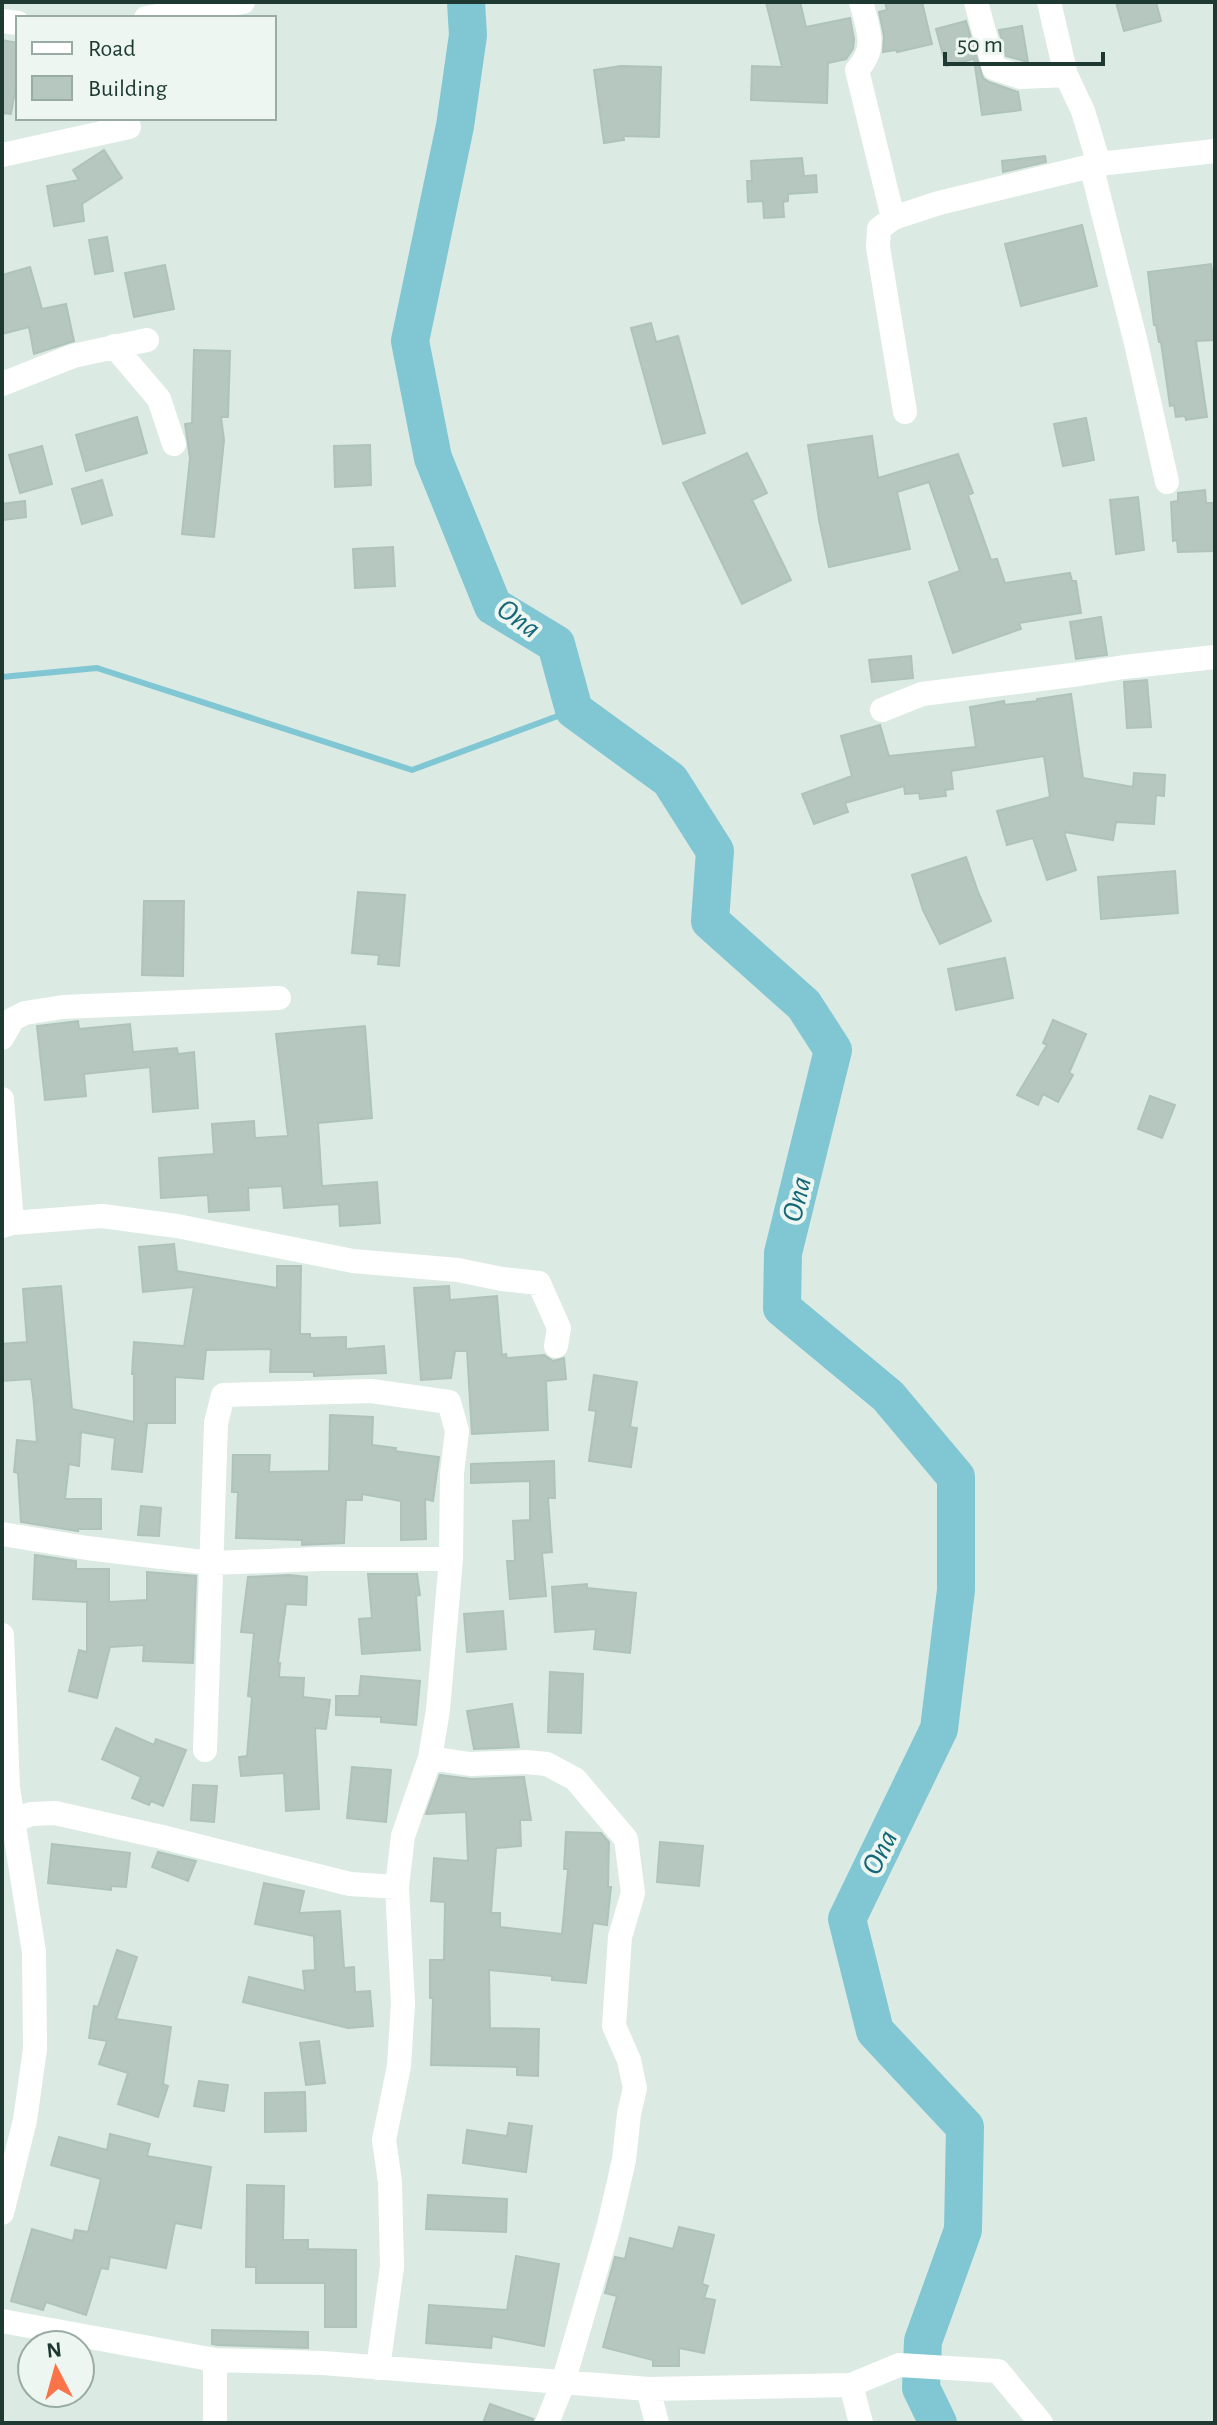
<svg xmlns="http://www.w3.org/2000/svg" width="1217" height="2425" viewBox="0 0 1217 2425" font-family="'Alegreya Sans',sans-serif">
<style>
.lines{fill:none;stroke-linecap:round;stroke-linejoin:round}
.stream{stroke:#80c7d3;stroke-width:6}
.river{stroke:#80c7d3;stroke-width:38}
.building{fill:#b5c7bf;stroke:#afc3bb;stroke-width:2}
.street{stroke:#fff;stroke-width:24}
.labels{text-anchor:middle;stroke-width:8;stroke-linejoin:round;paint-order:stroke}
.water-label{font-size:30px;font-style:italic;fill:#156878;stroke:#edf6f1}
</style>
<rect width="100%" height="100%" fill="#dceae4"/>
<g class="lines">
<path class="stream" d="M2,677L97,668L412,770L574,710"/>
<path class="river" d="M466,2L468,35L455,126L410,341L433,458L493,606L556,644L574,710L670,780L715,851L710,921L804,1005L833,1050L783,1253L782,1308L888,1396L956,1477V1590L939,1729L847,1919L875,2031L965,2127L963,2230L923,2341L921,2388L938,2423"/>
</g>
<path class="building" d="M766,2H800L806,27L850,18L854,39L853,49L846,59L828,63L827,103L751,100L752,66L782,67Z
M885,2H922L932,44L897,52L896,50L883,52L884,36L879,12L887,10Z
M1116,2H1156L1161,21L1124,31Z
M966,21L983,78L989,82L1018,92L1021,110L982,115L974,59L946,66L936,29Z
M1022,26L1028,62L1006,56L999,30Z
M2,40L18,43V74L11,114L2,113Z
M621,66L661,67L659,137L623,136L624,140L604,143L594,70Z
M104,150L122,178L82,204L84,221L54,226L47,186L79,180L73,170Z
M1045,156L1046,162L1003,172L1002,161Z
M802,158L804,176L816,175L817,192L788,194V201L783,202L784,217L764,218L763,201L748,202L747,181H752L751,161Z
M1082,225L1097,286L1021,306L1005,244Z
M107,237L113,271L95,274L89,240Z
M1211,264L1215,294V340L1196,341L1207,417L1186,420L1185,416L1176,417L1174,405L1170,406L1161,342H1159L1156,325H1154L1148,272Z
M165,265L174,309L134,317L125,273Z
M30,267L42,309L66,304L74,341L34,354L29,327L2,334V275Z
M651,323L656,342L678,336L705,433L663,444L631,328Z
M194,350L230,351L228,417H221L224,440L214,537L182,534L190,458L185,424L192,423Z
M137,417L147,453L86,471L76,435Z
M1086,418L1094,460L1063,466L1054,424Z
M872,436L878,478L958,454L973,493L968,495L991,560L997,559L1005,583L1070,573L1072,581H1076L1081,613L1019,623L1021,629L953,653L929,582L960,571L929,482L897,492L910,549L829,567L819,520L808,445Z
M370,445L371,485L335,487L334,446Z
M42,446L52,484L20,493L9,455Z
M747,453L767,493L752,500L791,580L742,604L683,483Z
M102,480L112,515L82,524L72,489Z
M1205,490L1206,503H1215V551L1178,552L1177,540L1173,541L1171,502L1178,501V493Z
M1138,497L1144,550L1116,554L1110,500Z
M25,501L26,517L2,520V504Z
M393,547L395,586L355,588L353,549Z
M1101,617L1107,655L1076,659L1070,622Z
M911,656L913,678L872,682L869,660Z
M1147,680L1151,727L1127,728L1124,682Z
M1071,694L1083,778L1133,787L1134,773L1165,775L1164,796L1156,795L1154,824L1116,822L1113,840L1064,832L1076,870L1047,880L1033,838L1007,845L997,811L1050,797L1044,756L951,771L953,789L945,790L946,796L920,799L919,793L905,794L904,786L845,803L848,812L814,824L802,794L852,776L841,736L880,725L889,756L976,747L970,707L1004,701L1005,705L1037,701V699Z
M966,857L978,892L991,921L940,944L923,910L912,875Z
M1175,871L1178,913L1101,919L1098,877Z
M358,892L405,895L399,966L378,964L379,955L352,953Z
M144,901H184L183,976L142,975Z
M1005,958L1013,998L956,1010L948,969Z
M1053,1020L1086,1034L1069,1073L1073,1075L1058,1102L1043,1094L1038,1105L1017,1095L1047,1045L1043,1043Z
M78,1021L79,1029L130,1024L133,1052L177,1048L178,1054L194,1052L198,1108L153,1112L150,1067L84,1074L86,1096L45,1100L37,1026Z
M365,1026L372,1118L318,1123L322,1186L377,1182L380,1223L340,1226L339,1204L284,1208L282,1186L248,1188L249,1210L209,1212L208,1195L161,1198L159,1158L214,1154L212,1124L254,1121L255,1138L288,1136L276,1034Z
M1150,1096L1175,1105L1162,1138L1138,1129Z
M174,1244L177,1271L277,1288V1266H301L300,1334H310V1338L346,1337V1349L384,1346L386,1373L314,1376V1372H270L271,1349L206,1350L203,1379L175,1377V1423H144L147,1424L142,1472L112,1469L115,1438L81,1432L79,1466L69,1464L65,1499H101V1529H78V1531L21,1522L18,1473L14,1472L17,1440L37,1442L34,1404L31,1379L2,1381V1344L27,1342L23,1289L61,1286L72,1409L134,1422V1374H132L134,1342L184,1346L194,1287L143,1292L139,1247Z
M449,1286L450,1300L497,1296L502,1355L506,1354L507,1358L544,1355L553,1361L564,1358L566,1379L546,1381L548,1430L472,1434L467,1351H455L451,1378L421,1380L414,1288Z
M594,1375L637,1382L630,1427L637,1428L631,1467L589,1461L596,1411L589,1410Z
M330,1415L373,1417L372,1445L396,1448L395,1451L439,1457L433,1501L425,1499L426,1539L401,1540V1501L362,1494V1500H346L344,1543L302,1545V1540L236,1538L238,1492H232L233,1455H270L269,1472L329,1471Z
M554,1461L555,1498H548L552,1552L542,1553L546,1596L510,1599L507,1561H515L513,1521L530,1520V1481L471,1483V1464Z
M141,1506L161,1508L159,1536L138,1535Z
M35,1555L76,1561V1569H109V1602L147,1600V1572L196,1576L193,1663L143,1661L144,1645L110,1647L97,1698L69,1691L79,1650L87,1652V1602L33,1599Z
M368,1574H417L420,1595L416,1596L420,1650L362,1654L359,1619L372,1618Z
M289,1575L307,1577L306,1605L286,1604L278,1663H280L279,1677L304,1678L303,1697L330,1700L326,1729L315,1728L319,1809L286,1811L284,1773L241,1776L239,1757L247,1756L252,1697L248,1696L254,1633L241,1632L248,1577Z
M587,1584V1588L636,1593L630,1653L594,1649L596,1629L555,1632L552,1587Z
M503,1611L506,1649L467,1652L464,1614Z
M550,1672L583,1674L581,1733L548,1732Z
M361,1676L420,1681L416,1725L381,1722V1717L336,1715V1696H359Z
M512,1704L519,1747L474,1749L467,1711Z
M116,1728L154,1745L156,1739L186,1750L163,1806L151,1801L149,1805L132,1798L141,1777L102,1759Z
M352,1767L391,1770L386,1822L347,1818Z
M440,1775L471,1779L524,1777L531,1820H520L521,1846L496,1848L491,1913H500V1927L562,1934L568,1869H564L566,1832L601,1833L609,1842L608,1887H611L607,1925L593,1923L586,1983L552,1980V1976L489,1970L490,2028L539,2029L538,2076L517,2075V2067L431,2065L433,1998H430V1960H444L445,1902L431,1901L434,1858L468,1861L466,1812L426,1814Z
M193,1785L217,1786L214,1822L191,1820Z
M660,1842L703,1846L699,1886L657,1882Z
M52,1844L130,1853L126,1887L111,1886V1890L48,1883Z
M158,1852L196,1861L188,1881L152,1867Z
M264,1883L304,1891L299,1913L340,1911L344,1968L354,1967L355,1992L370,1991L373,2026L348,2028L243,2002L249,1977L305,1991L303,1971L315,1970L314,1936L255,1924Z
M117,1950L137,1957L116,2019L171,2027L163,2084L168,2086L158,2117L118,2104L128,2073L99,2064L107,2041L89,2038L94,2006L98,2007Z
M319,2041L325,2083L306,2085L300,2043Z
M199,2081L228,2085L224,2111L194,2106Z
M305,2092L306,2131L265,2132V2093Z
M509,2123L532,2126L526,2172L463,2163L467,2130L507,2136Z
M110,2134L150,2144L147,2156L211,2167L201,2228L175,2223L166,2268L110,2257L108,2269L101,2268L86,2315L46,2302L43,2310L11,2301L32,2229L73,2241L75,2230L88,2232L101,2179L51,2165L59,2137L107,2150Z
M247,2185L284,2186L283,2240H308V2249L356,2250V2327H325V2283H256V2267H246Z
M428,2195L507,2199L506,2232L426,2229Z
M679,2227L714,2235L702,2284L708,2286L704,2298L715,2300L704,2353L679,2348V2366H653V2360L603,2347L617,2296L605,2293L615,2257L625,2259L630,2238L673,2249Z
M516,2256L559,2264L544,2346L492,2336L491,2348L426,2343L429,2305L507,2310Z
M212,2330L308,2332V2348L217,2345L212,2344Z
M490,2404L533,2419L532,2423H483Z"/>
<g class="lines">
<path class="street" d="M861,2C868,29 878,48 857,70L893,218
M976,2L994,68L1021,77L1066,75
M1049,2L1066,75L1083,111L1099,164
M146,18L243,2
M2,21L18,23
M2,155L129,127
M1091,165L1136,343L1167,482
M114,346L159,399L174,444
M2,384L73,356L147,340
M905,412L878,247L879,229L893,218L939,203L1099,164L1215,151
M882,710L922,694L1080,674L1124,667L1215,657
M2,1038L13,1019L25,1013L63,1007L279,998
M2,1099L12,1223
M2,1226L12,1223L102,1216L177,1226L353,1261L458,1270L502,1279L539,1283L559,1328L556,1346
M2,1534L87,1548L211,1563L320,1559H451
M2,1635L8,1788L34,1952L35,2049L25,2120L2,2213
M205,1750L216,1423L223,1395L371,1391L449,1402L457,1431L452,1473L451,1559L438,1710L430,1758L403,1836L397,1887L403,2003L399,2066L384,2140L390,2182L392,2267L378,2368
M430,1758L470,1764L526,1762L547,1764L575,1779L626,1839L633,1893L620,1937L614,2026L629,2060L635,2088L629,2114L624,2160L609,2225L563,2383L547,2423
M13,1821L31,1814L55,1813L162,1837L350,1884L397,1887
M2,2321L215,2360L323,2363L648,2389L657,2423
M648,2389L851,2385
M215,2423V2360
M861,2423L851,2385L899,2365L998,2371L1041,2423"/>
</g>
<g class="labels">
<g class="water-label">
<text transform="translate(519 618) rotate(36)" y="10">Ona</text>
<text transform="translate(796 1199) rotate(-76)" y="10">Ona</text>
<text transform="translate(879 1852) rotate(-64)" y="10">Ona</text>
</g>
</g>
<rect width="1217" height="2425" fill="none" stroke="#1e3932" stroke-width="8"/>
<rect x="16" y="16" width="260" height="104" fill="#edf6f1" stroke="#9aaaa5" stroke-width="2"/>
<rect x="32" y="42" width="40" height="12" fill="#ffffff" stroke="#9aaaa5" stroke-width="2"/>
<text x="88" y="56" font-size="24" fill="#1e3932">Road</text>
<rect x="32" y="76" width="40" height="24" fill="#b5c7bf" stroke="#9aaaa5" stroke-width="2"/>
<text x="88" y="96" font-size="24" fill="#1e3932">Building</text>
<g transform="translate(56 2369) rotate(354)"><circle r="38" fill="#edf6f1" stroke="#9aaaa5" stroke-width="2"/>
<path d="M0-6L14 30L0 20L-14 30Z" fill="#fb7349"/>
<text y="-12" font-size="22" font-weight="bold" text-anchor="middle" fill="#1e3932">N</text>
</g>
<path d="M945 52v12h158v-12" fill="none" stroke="#1e3932" stroke-width="4"/>
<text x="957" y="52" font-size="24" fill="#1e3932" stroke="#edf6f1" stroke-width="6" paint-order="stroke">50 m</text>
</svg>
